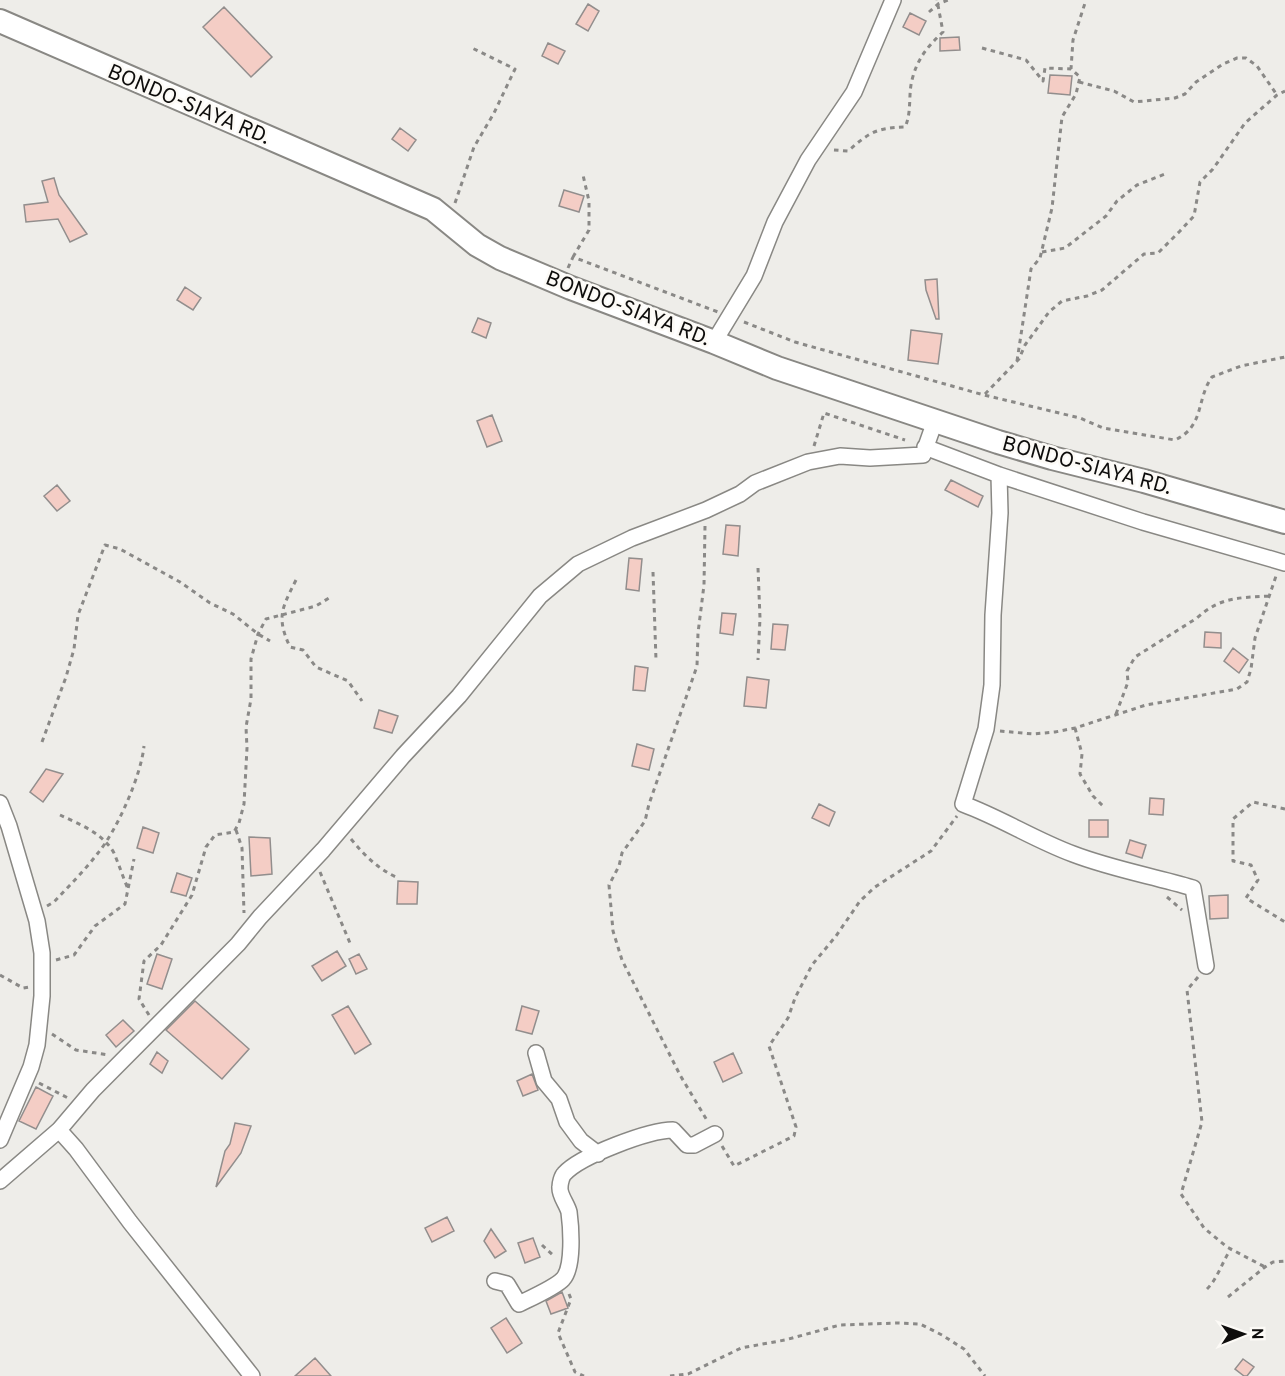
<svg xmlns="http://www.w3.org/2000/svg" width="1285" height="1376" viewBox="0 0 1285 1376" font-family="Overpass,sans-serif">
<style>
.building{fill:#f4cdc5;stroke:#928e8d;stroke-width:1.5}
.lines{fill:none;stroke-linecap:round;stroke-linejoin:round}
.minor-casing{stroke:#898884;stroke-width:18}
.highway-casing{stroke:#898884;stroke-width:26}
.path{stroke:#8a8987;stroke-width:3;stroke-dasharray:4.5 4.5;stroke-linecap:butt}
.minor{stroke:#fff;stroke-width:15}
.highway{stroke:#fff;stroke-width:22}
.labels{text-anchor:middle;stroke-width:5;stroke-linejoin:round;paint-order:stroke}
.street-label{font-size:21px;fill:#0e0d0c;stroke:#fcfaf6}
</style>
<rect width="100%" height="100%" fill="#eeede9"/>
<path class="building" d="M588,4L599,11L588,31L576,24Z
M224,7L272,57L251,77L203,27Z
M910,13L926,21L919,35L903,27Z
M959,37L960,50L940,51V38Z
M548,43L565,51L558,64L542,56Z
M1050,75L1072,76L1070,95L1048,93Z
M400,128L416,140L408,151L392,139Z
M54,178L59,195L87,234L70,242L58,219L26,222L24,205L48,202L42,181Z
M564,190L584,196L579,212L559,206Z
M937,279L939,319H936L926,290L925,280Z
M185,287L201,298L193,310L177,300Z
M478,318L491,323L486,338L472,332Z
M911,330L942,334L938,364L908,360Z
M492,415L502,441L487,447L477,421Z
M951,480L983,496L978,507L945,490Z
M57,485L70,501L57,511L44,496Z
M726,525L740,526L738,556L723,554Z
M629,558L642,559L639,591L626,589Z
M722,613L736,614L733,635L720,633Z
M773,624L788,625L785,650L771,649Z
M1205,632L1221,633V648L1204,647Z
M1233,648L1248,660L1239,673L1224,661Z
M635,666L648,668L645,691L633,690Z
M747,677L769,680L766,708L744,706Z
M379,710L398,716L392,733L374,728Z
M637,744L654,749L649,770L632,766Z
M46,769L63,774L43,802L30,792Z
M1150,798L1164,799L1163,815L1149,814Z
M819,804L835,812L829,826L812,818Z
M1089,820H1108V837H1089Z
M143,827L159,833L153,853L137,848Z
M249,837L270,838L272,874L251,876Z
M1130,840L1146,845L1142,858L1126,853Z
M177,873L192,878L186,896L171,892Z
M398,881L418,882L417,904H397Z
M1228,895V918L1210,919L1209,896Z
M337,951L346,966L322,981L312,966Z
M157,954L172,959L162,989L147,984Z
M359,954L367,969L356,974L349,959Z
M195,1001L249,1049L222,1079L166,1030Z
M348,1006L371,1044L355,1054L332,1015Z
M522,1006L539,1011L532,1034L516,1030Z
M123,1020L134,1031L116,1047L106,1035Z
M157,1052L168,1061L162,1073L150,1064Z
M733,1053L742,1073L723,1082L714,1062Z
M532,1074L538,1090L523,1096L517,1081Z
M36,1087L53,1096L36,1129L19,1121Z
M235,1123L251,1126L241,1153L216,1187L225,1151L230,1144Z
M447,1217L454,1231L432,1242L425,1228Z
M491,1229L506,1251L495,1258L484,1241Z
M533,1238L540,1257L525,1263L518,1243Z
M562,1292L568,1308L551,1314L546,1301Z
M506,1318L522,1343L507,1353L491,1328Z
M315,1358L331,1376H295Z
M1243,1359L1254,1367L1247,1376H1244L1235,1369Z"/>
<g class="lines">
<defs>
<path id="minor" d="M714,342L754,276L775,222L808,160L854,92L893,0
M925,447L999,475L1000,513L993,615L992,685L986,729L963,804C1001,818 1035,840 1073,854C1112,869 1153,876 1193,888L1206,966
M999,475L1143,522L1285,563
M0,803L9,826L37,921L42,953V996L37,1045L31,1067L0,1140
M536,1053L544,1081L559,1099L567,1122L581,1141L598,1154
M59,1130L76,1149L130,1222L252,1376
M0,1181L59,1130L93,1090L238,944L260,917L323,850L403,756L459,696L540,596L578,564L632,538L706,510L740,494L755,483L808,462L840,456L870,458L923,455L935,421
M495,1281L507,1284L519,1304C529,1299 556,1287 563,1279C574,1267 571,1227 569,1212C567,1204 559,1195 560,1187C560,1183 562,1176 564,1174C580,1156 649,1130 673,1130L687,1145H694L715,1134"/>
<path id="highway" d="M0,21L433,209L477,245L500,258L571,288L714,342L777,368L998,442L1052,458L1144,481L1285,522"/>
</defs>
<use href="#minor" class="minor-casing"/>
<use href="#highway" class="highway-casing"/>
<path class="path" d="M929,12L938,4L948,0
M982,48L1026,60L1043,81L1045,68L1071,69
M1079,82L1114,91L1134,102L1175,98L1185,94L1196,82L1223,64L1237,58H1246L1257,66L1277,95
M834,150L848,151C870,132 876,128 905,127C912,112 908,96 912,80C917,59 928,46 943,32L937,0
M455,203L474,147L494,113L515,69L472,48
M1042,252L1065,248L1106,216L1117,201L1137,185L1165,174
M573,257L589,230V201L583,175
M568,268L573,257L718,312
M744,322L795,342L984,395L1080,418L1103,428L1175,440C1205,426 1196,399 1212,377L1241,366L1285,357
M1017,361L1031,269L1040,258L1052,208L1062,117L1076,94L1080,77L1071,69L1073,40L1086,0
M985,394L1019,359L1025,345L1049,312L1062,301L1087,296L1102,290L1144,254L1158,253L1180,231L1194,216L1200,182L1213,169L1245,123L1277,95L1285,91
M814,446L824,413L905,440
M705,526L704,585L698,633L697,666L649,804L645,821L622,853L619,866L609,885L613,931L622,960L680,1075L708,1122
M758,568L760,618L758,660
M653,572L656,660
M296,580C282,608 276,617 290,647L303,650L316,667L348,681L362,701
M1116,714L1128,682L1127,671L1135,657L1197,618C1221,596 1240,598 1270,596
M1075,728L1082,754L1080,774L1093,796L1104,807
M1000,731L1033,734L1055,732L1075,728L1146,705L1237,689L1247,682L1251,669L1255,638L1276,576
M42,742L66,677L74,649L78,615L105,545L120,549L180,582L210,603L233,614L258,634L270,641
M1285,809L1253,802L1233,819V861L1251,865L1258,880L1246,898L1285,922
M60,815C79,824 103,833 114,853C119,865 123,877 128,889
M236,830L242,848L244,913
M351,839C365,856 378,869 398,878
M320,872L350,943
M1167,897L1182,910
M47,906L54,902C69,886 85,870 98,853C117,830 141,776 144,746
M56,960L74,955L95,926L125,904L134,859
M0,975L23,988L29,987
M1198,977L1187,990L1202,1122L1181,1194L1204,1228L1227,1247L1265,1267
M149,1015L139,999L144,961L161,945L192,895L206,847L215,835L234,832L239,823L244,804L247,748L246,727L251,699V659L258,634L266,619L316,606L329,598
M52,1034L76,1050L109,1055
M39,1083L68,1098
M722,1146L734,1166L794,1136L796,1127L769,1046L788,1018L795,998L812,965L836,936L860,901L875,887L931,851L957,816
M542,1245L555,1257
M1207,1289C1218,1278 1222,1262 1231,1249
M569,1294L571,1299L558,1333L575,1372L584,1376
M1228,1297L1265,1267L1273,1262L1285,1261
M670,1376L688,1374L741,1348L785,1340L840,1325L897,1323L920,1324L942,1335L964,1349L985,1376"/>
<use href="#minor" class="minor"/>
<use href="#highway" class="highway"/>
</g>
<g class="labels">
<g class="street-label">
<text transform="translate(189 104) rotate(23)" y="7">BONDO-SIAYA RD.</text>
<text transform="translate(628 308) rotate(21)" y="7">BONDO-SIAYA RD.</text>
<text transform="translate(1087 465) rotate(15)" y="7">BONDO-SIAYA RD.</text>
</g>
</g>
<g transform="translate(1243 1334) rotate(89)" stroke="#fcfaf6" stroke-width="4.5" paint-order="stroke">
<path d="M0-4.5L10 22L0 15L-10 22Z" fill="#0e0d0c"/>
<text y="-9" font-size="16" font-weight="bold" text-anchor="middle" fill="#0e0d0c">N</text>
</g>
</svg>
